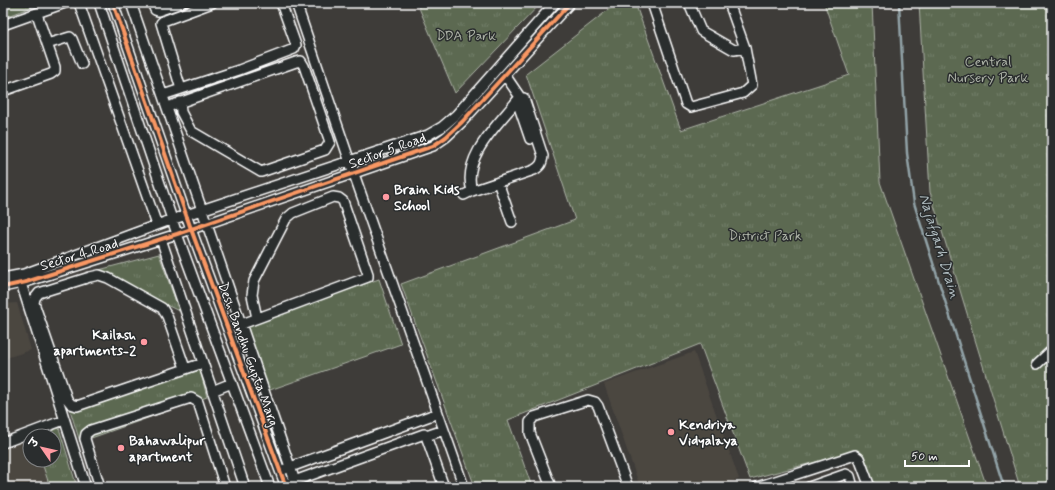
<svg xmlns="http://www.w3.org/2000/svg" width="1055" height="490" viewBox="0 0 1055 490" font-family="Mynerve,'Playpen Sans Deva',sans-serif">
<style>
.built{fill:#4c4741}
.park{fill:url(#park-tufts);stroke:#aeb4a8}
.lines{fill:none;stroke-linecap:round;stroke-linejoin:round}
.stream{stroke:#92a3a8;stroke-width:2.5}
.minor-casing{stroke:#fff;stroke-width:12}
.minor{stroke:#2a2d2e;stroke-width:9}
.cycleway-casing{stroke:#2a2d2e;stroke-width:6}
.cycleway{stroke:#f99763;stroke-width:4}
.poi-dot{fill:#ff9aa2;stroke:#2a2d2e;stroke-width:1.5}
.labels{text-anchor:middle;stroke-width:3;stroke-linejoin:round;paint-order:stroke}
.park-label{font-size:14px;fill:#aeb4a8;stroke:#2a2d2e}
.street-label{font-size:14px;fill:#fff;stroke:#2a2d2e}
.poi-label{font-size:14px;font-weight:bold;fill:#fff;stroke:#2a2d2e;text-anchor:start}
.water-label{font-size:15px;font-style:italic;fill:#aebabe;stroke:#2a2d2e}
</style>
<defs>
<pattern id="park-tufts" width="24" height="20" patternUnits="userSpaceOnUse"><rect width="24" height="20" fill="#5c6951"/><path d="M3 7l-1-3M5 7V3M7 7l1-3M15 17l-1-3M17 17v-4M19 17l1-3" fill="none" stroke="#74806b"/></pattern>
</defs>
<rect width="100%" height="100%" fill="#3e3c39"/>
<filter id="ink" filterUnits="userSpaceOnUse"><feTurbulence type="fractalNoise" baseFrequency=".025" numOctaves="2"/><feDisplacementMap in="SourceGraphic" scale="8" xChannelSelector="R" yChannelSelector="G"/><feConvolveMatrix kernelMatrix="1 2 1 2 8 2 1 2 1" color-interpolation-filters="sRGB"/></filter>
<g filter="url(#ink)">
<path class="built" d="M17,303L31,350L3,359V304Z
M694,352L739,479L718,487H640L604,384Z
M30,438V460H41L50,487H3V448Z"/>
<path class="park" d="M3,3H43L3,18Z
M417,3H541L455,93Z
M617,3H635L681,130L849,75L824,3H872L880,182L987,487H872L858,451L750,479L700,344L508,420L532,487H475L401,284L575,220L526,74Z
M919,3H1052V487H1020L930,192Z
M159,254L179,311L95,271Z
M379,279L401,344L267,391L244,326Z
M200,370L207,397L80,442L70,410Z
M59,428L77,487H50L41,460H54V436H35Z"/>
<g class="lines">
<path class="stream" d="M899,3L907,153L914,203L1004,487"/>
<defs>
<path id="minor" d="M79,3L157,225
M99,3L177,234L270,487
M113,3L191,229L286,487
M131,3L297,487
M152,3L155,10L158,11L181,3
M296,3L354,174L464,487
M652,3L686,104L691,107L743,93L752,85L745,48L729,3
M689,3L701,31L734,50L745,48
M3,25L65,3
M47,44L70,37L72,39L82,64
M181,89L161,23L163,21L212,3
M3,91L51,74L55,71V67L37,14
M163,95L239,70L294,49L296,45L281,3
M517,101L530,139
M168,107L173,105L296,62L301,61L304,66L330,142L325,150L261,172L191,131L181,112L180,102
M498,182L512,222
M472,191C461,156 500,123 520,97
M464,195L472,191L534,170C541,166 542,163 543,156L524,98L520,97L505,75
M161,239L245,487
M3,278L24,274L165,222L428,135L442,127L456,115L555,3
M21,283L86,487
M3,287L26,282L177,234L433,146L446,137L462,122L570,3
M242,324L368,277V274L343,201L339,198L333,197L293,213L286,219L254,281L252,295L257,318
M1037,364L1052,350
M185,368L167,316L162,308L108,278L99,275L90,277L39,293L35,298L34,303L67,399L71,404L77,406L203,363
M212,391L232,383
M426,436L444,430
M3,443L64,420
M285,469L438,413
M289,483L424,434L426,436L444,487
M100,487L85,439L86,434L91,430L191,398L198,402L225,487
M551,487L530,433V422L534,417L588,400L595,402L598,406L628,487
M757,487L855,455L859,458L870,487
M809,487L846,474L850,476L853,487"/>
</defs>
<use href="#minor" class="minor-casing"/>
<use href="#minor" class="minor"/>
<defs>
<path id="cycleway" d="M113,3L191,229L286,487
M3,287L26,282L177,234L433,146L446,137L462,122L570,3"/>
</defs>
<use href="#cycleway" class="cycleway-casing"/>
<use href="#cycleway" class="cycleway"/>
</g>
</g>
<g class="poi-dot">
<circle cx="386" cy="197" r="4"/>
<circle cx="144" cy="342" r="4"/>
<circle cx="671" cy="432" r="4"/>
<circle cx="121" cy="448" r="4"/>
</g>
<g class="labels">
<g class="park-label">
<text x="466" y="40">DDA Park</text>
<text x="988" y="66">Central<tspan x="988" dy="16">Nursery Park</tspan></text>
<text x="765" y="240">District Park</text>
</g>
<g class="street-label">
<text transform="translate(387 150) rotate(-20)" y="5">Sector 5 Road</text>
<text transform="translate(79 254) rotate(-17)" y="5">Sector 4 Road</text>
<text transform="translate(249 354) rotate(70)" y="5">Desh Bandhu Gupta Marg</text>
</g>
<g class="poi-label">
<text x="394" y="194">Brain Kids<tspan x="394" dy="16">School</tspan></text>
<text x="136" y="339" text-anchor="end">Kailash<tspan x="136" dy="16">apartments-2</tspan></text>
<text x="679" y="429">Kendriya<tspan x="679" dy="16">Vidyalaya</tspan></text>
<text x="129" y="445">Bahawalipur<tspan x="129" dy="16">apartment</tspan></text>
</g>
<g class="water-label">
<text transform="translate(940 246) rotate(73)" y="5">Najafgarh Drain</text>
</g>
</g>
<rect width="1055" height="490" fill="none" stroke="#2a2d2e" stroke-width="16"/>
<rect x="8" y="8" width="1039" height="474" fill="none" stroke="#fff" stroke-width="1.5" filter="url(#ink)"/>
<g transform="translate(42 448) rotate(304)"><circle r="19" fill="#2a2d2e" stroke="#7f8182"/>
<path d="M0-3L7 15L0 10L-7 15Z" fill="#ff9aa2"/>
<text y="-6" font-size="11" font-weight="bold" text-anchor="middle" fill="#ffffff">उ</text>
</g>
<path d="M905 460v6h64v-6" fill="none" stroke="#ffffff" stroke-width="2"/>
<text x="911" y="460" font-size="12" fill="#ffffff" stroke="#2a2d2e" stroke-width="3" paint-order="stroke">50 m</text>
</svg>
